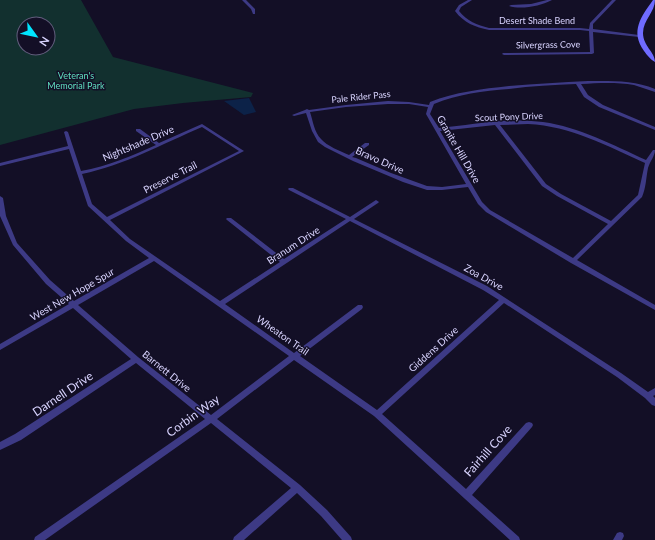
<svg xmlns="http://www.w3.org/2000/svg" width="655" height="540" viewBox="0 0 655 540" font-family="Lato,sans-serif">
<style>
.green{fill:#12302f;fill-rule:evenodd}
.water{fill:#0c2248}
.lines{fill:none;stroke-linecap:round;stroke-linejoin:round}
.street{fill:#3d3a85;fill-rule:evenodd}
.secondary{fill:#6f6bff;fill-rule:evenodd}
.labels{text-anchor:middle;stroke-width:3;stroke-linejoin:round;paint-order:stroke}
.far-street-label{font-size:9px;fill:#d9d4ff;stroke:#130f26}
.far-park-label{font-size:9px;fill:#5fe0c0;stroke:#130f26}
.street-label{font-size:10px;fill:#d9d4ff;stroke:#130f26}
.near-street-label{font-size:12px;fill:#d9d4ff;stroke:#130f26}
</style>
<rect width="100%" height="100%" fill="#130f26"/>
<path class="green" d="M0,0H81L113,57L253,93L251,97L183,103L134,109L0,145ZM24,24H48V48H24Z"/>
<path class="water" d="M249,98L256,112L244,115L224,101Z"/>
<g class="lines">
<path class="street" d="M242,0H246L255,9V14H253L251,9Z
M468,0H472L461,7L459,11C467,21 477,25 489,28H580L589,29L590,23L612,0H616L593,24V29L639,35L641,36L639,37L593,32L594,53L592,54L504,55L502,54L503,53L590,52L589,31L580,30H489C475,27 464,23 455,11L459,5Z
M547,0H552C541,6 521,10 509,6L511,5L531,4Z
M588,81C611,81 634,80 655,89V92C648,90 641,87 634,85C617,82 598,83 581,84L588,95L603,105L655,127V130L599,107L584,97L576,84C554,85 531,86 509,89C483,91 458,94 434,104L430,114L439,128C473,125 509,117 543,122C579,127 613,145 646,160L653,150H655C655,156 650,161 648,168C646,178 646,188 642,197L577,260L655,305V310L571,263L486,212L478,204L468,187L442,190H427L403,182L353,161L325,147L318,142L312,131L306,113L294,116L292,115L305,110L307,109L309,110L346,105L388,101L409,102L429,105L430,102C455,92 482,89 509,86C535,84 562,82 588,81ZM388,104H409L428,107L426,114L466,184L442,187L427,186L391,173L356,158L352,157L369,145V143H365L349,155C340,151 327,146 321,139C314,132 313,121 310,112L346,107ZM528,124C571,126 607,146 645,163L638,195L611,221L561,194L546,184L500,125ZM495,125L542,186L557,196L608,224L573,258L490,210L482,202L440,131Z
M202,124L244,151L110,220L130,239L220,301L280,262L227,220L226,219L227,218H231L284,259L346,219L289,190L288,189L289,188H293L350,217L376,200L379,202L378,203L354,219L487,286L621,373L648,392L655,388V395L653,396L655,398V406L652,405L645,398L617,377L504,303L382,414L466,489L526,423L529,422L532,423L533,425L532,427L472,495L519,537L520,540H510L374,416L294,360L217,419L300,485L327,510L351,537L352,540H342L321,516L297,493L244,540H233L234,537L291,488L211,423L45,540H34L35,537L205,419L136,363L21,440L0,450V442L15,434L131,359L73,308L0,350V344L69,304L46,284L13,245L0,216V196L3,198L6,216L17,243L50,280L74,301L149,258L126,241L88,206L69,149L0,166V163L68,146L64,132L66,131L68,132L81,171C108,166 132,156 156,145L136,131V129H140L159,143ZM202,127L239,151L107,217L92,204L82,174C125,165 162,144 202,127ZM350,221L483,290L499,300L377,410L300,356L362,309L363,307L362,305H358L294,353L225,304ZM154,261L289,356L211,415L138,357L78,305Z
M620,532L623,533L624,536L622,540H613L617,533Z"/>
<path class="secondary" d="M653,0H655C655,12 643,20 643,33C643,46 655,52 655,62C651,60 647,55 644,51C630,31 641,17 653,0Z"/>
</g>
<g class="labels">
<g class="far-street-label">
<text x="537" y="24">Desert Shade Bend</text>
<text transform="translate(548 45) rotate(-1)" y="3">Silvergrass Cove</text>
<text transform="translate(361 97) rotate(-6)" y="3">Pale Rider Pass</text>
<text transform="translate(509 117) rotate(-2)" y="3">Scout Pony Drive</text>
</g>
<g class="far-park-label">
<text x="76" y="79">Veteran's<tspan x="76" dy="10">Memorial Park</tspan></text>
</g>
<g class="street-label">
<text transform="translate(138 143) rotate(-23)" y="4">Nightshade Drive</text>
<text transform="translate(459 149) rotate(60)" y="4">Granite Hill Drive</text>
<text transform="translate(380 160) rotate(24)" y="4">Bravo Drive</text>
<text transform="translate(170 177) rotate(-27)" y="4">Preserve Trail</text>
<text transform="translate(293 245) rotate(-33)" y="4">Branum Drive</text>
<text transform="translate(484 277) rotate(29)" y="4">Zoa Drive</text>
<text transform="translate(72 294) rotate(-30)" y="4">West New Hope Spur</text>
<text transform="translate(283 335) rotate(35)" y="4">Wheaton Trail</text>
<text transform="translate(433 349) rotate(-42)" y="4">Giddens Drive</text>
<text transform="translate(167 371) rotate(39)" y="4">Barnett Drive</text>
</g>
<g class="near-street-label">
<text transform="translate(63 394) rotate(-34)" y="4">Darnell Drive</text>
<text transform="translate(193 416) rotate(-36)" y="4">Corbin Way</text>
<text transform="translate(488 451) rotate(-48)" y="4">Fairhill Cove</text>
</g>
</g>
<g transform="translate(36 36) rotate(123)"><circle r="19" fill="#130f26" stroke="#625e7d"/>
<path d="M0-3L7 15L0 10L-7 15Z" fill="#00e5ff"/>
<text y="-6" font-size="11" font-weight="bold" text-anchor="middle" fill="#d9d4ff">N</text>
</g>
</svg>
